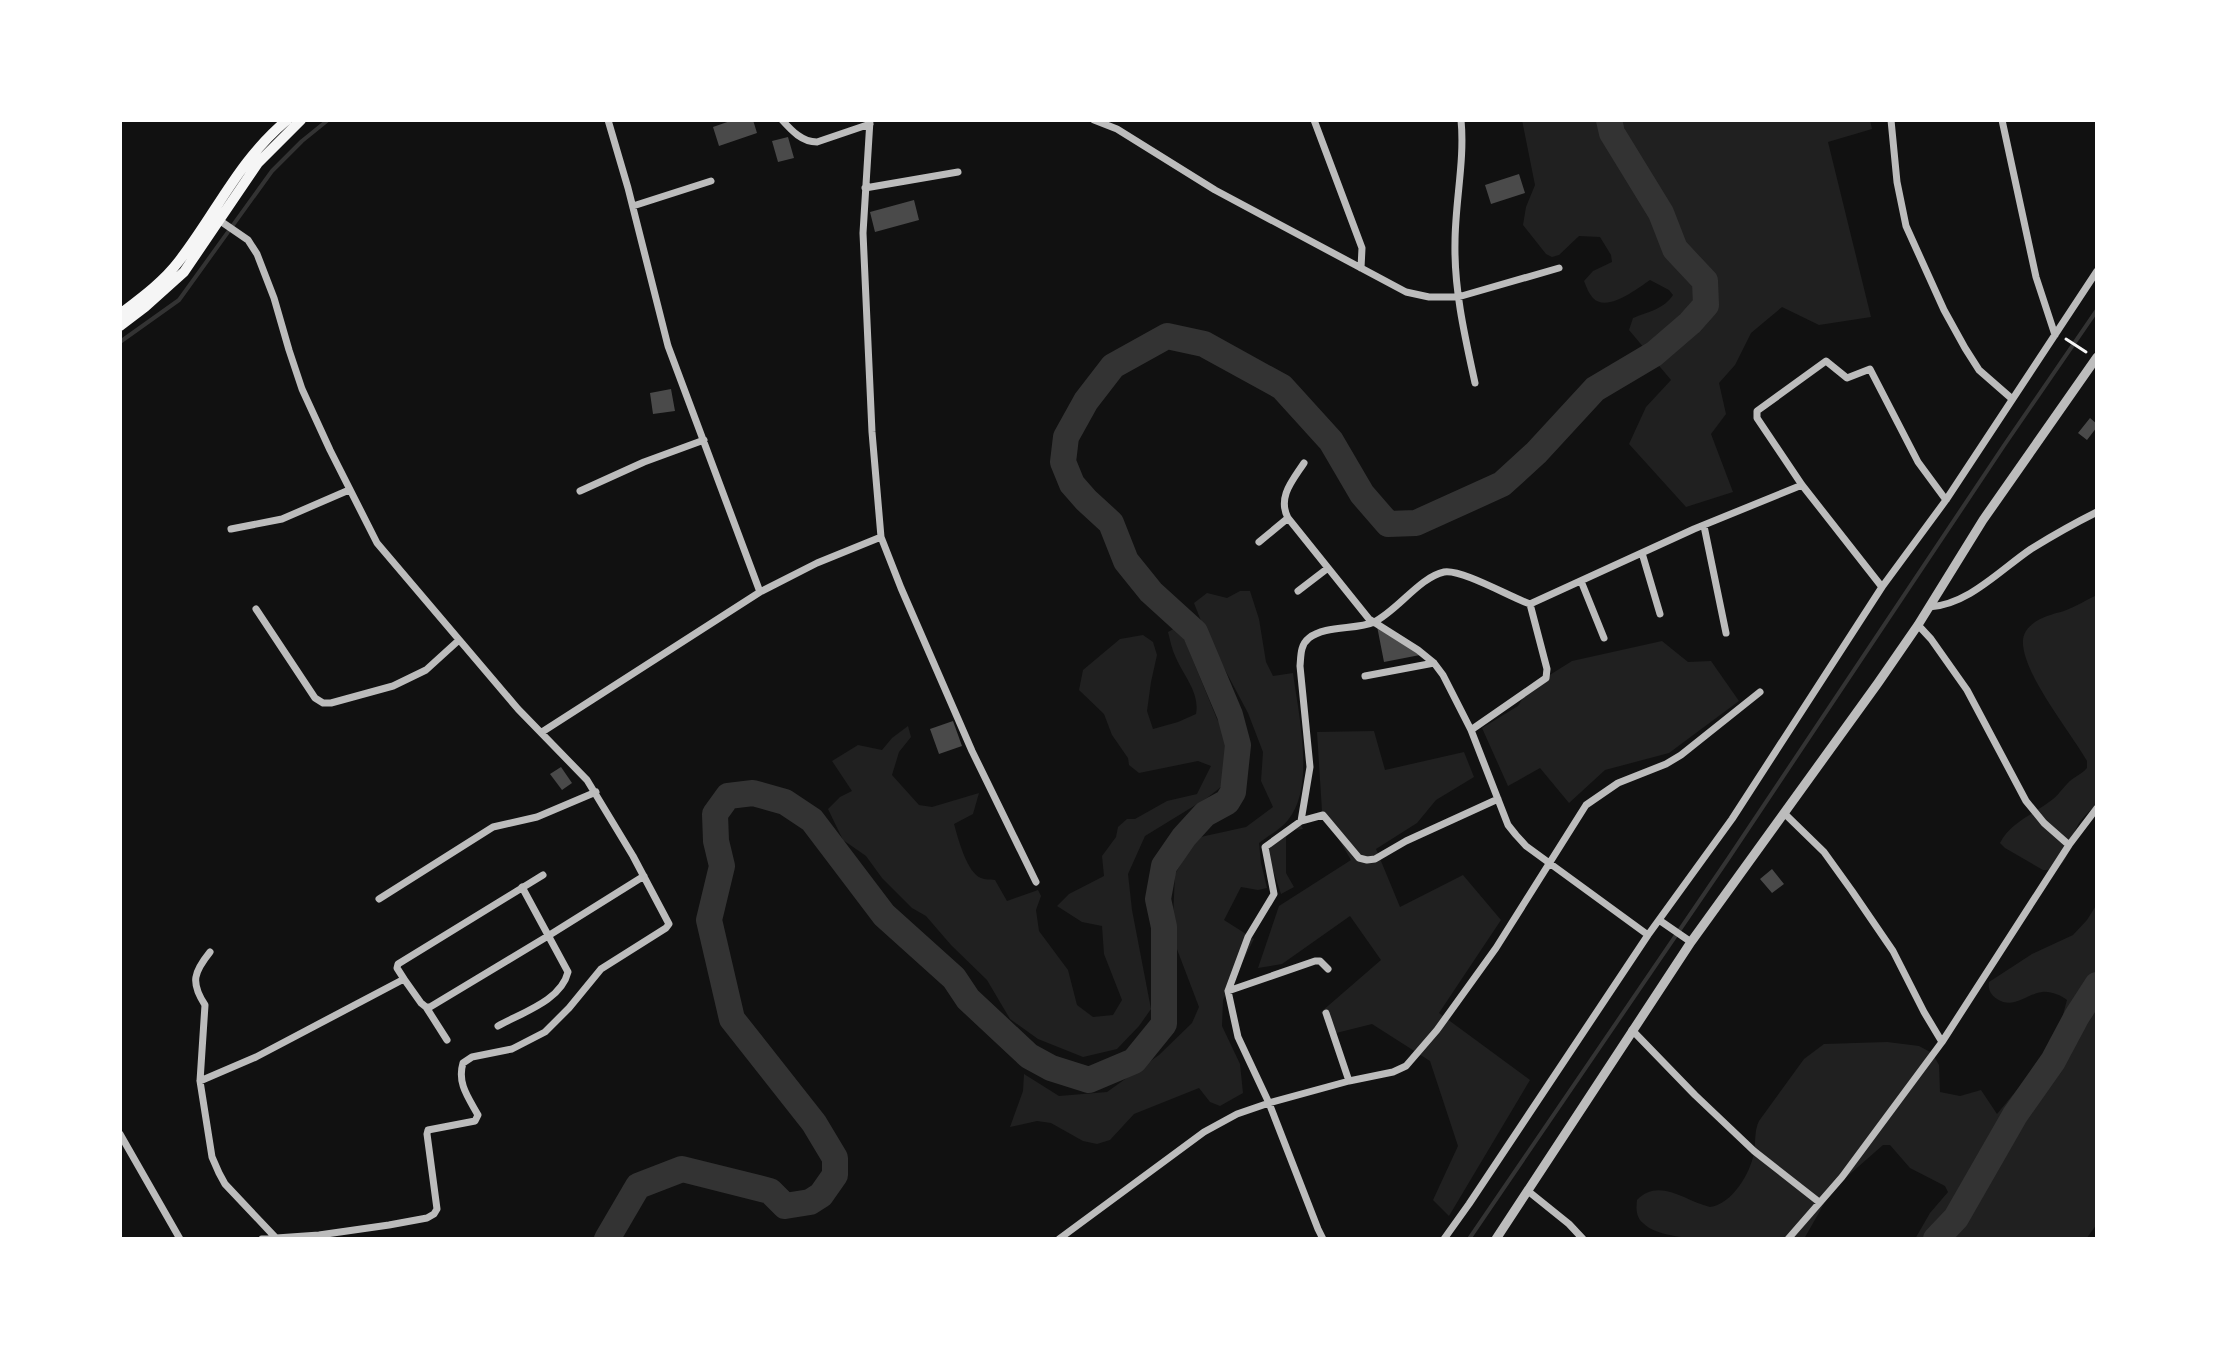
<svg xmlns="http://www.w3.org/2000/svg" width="2217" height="1359" viewBox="0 0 2217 1359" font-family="'Noto Sans',sans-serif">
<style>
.green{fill:#202020}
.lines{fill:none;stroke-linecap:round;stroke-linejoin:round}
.stream{stroke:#333;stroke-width:4}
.river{stroke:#333;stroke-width:26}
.building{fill:#4a4a4a}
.path{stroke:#f5f5f5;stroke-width:3}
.minor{stroke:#bcbcbc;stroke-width:7}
.tertiary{stroke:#bcbcbc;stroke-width:9}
.secondary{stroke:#f5f5f5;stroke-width:10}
</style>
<rect width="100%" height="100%" fill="#111"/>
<path class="green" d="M1522,120H1870L1872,129L1828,142L1871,317L1819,325L1782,307L1751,333L1735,365L1719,383L1726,414L1711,434L1733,492L1686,507L1629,444L1646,407L1671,380L1629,330L1633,318C1648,312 1664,309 1673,295L1669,290L1650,280C1638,288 1607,313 1593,298C1589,294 1586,286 1584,281L1593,271L1612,262L1611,255L1600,237L1579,236L1559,255L1552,257L1546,254L1523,225L1526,207L1535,185Z
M1240,591H1250L1259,619L1266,662L1273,676L1293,673C1298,712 1316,787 1288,820C1281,829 1268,836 1259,843L1261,863L1267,888L1258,890L1241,887L1224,920L1254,939L1223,1000L1222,1026L1240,1064L1243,1093L1220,1106L1210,1102L1199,1088L1134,1114L1110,1140L1097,1144L1083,1141L1051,1123L1037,1121L1010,1127L1023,1091L1024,1074L1059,1096L1107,1092L1159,1055L1192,1023L1199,1007L1175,944L1173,918L1175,874L1196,838L1246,827L1273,807L1261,781L1263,752L1248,713L1207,636L1194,603L1207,593L1227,598Z
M2097,595V805C2090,810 2084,816 2079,823C2068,841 2072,872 2043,870L2005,848L2000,843C2010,823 2032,815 2049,802C2057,797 2061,790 2067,784C2073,777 2081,775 2087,768V761C2074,736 2008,657 2026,631C2035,618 2050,615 2064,611C2075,607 2086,600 2097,595Z
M1179,626L1217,719L1229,735L1235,756L1226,783L1207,798L1145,836L1128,874L1132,910L1151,1009L1139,1026L1117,1049L1083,1057L1038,1039L1010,1019L987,980L951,945L926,916L912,908L882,878L866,856L843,840L828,809L840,797L852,791L832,761L858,745L882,750L892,738L908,726L911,737L899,752L892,775L919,805L932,807L979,793L973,814L954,824C958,838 967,873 981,878C985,880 990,879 995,880L1007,901L1038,890L1041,896L1036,910L1039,931L1068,970L1077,1005L1093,1017L1113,1015L1122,1000L1104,954L1102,926L1082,922L1057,906L1069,894L1104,876L1102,856L1116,837L1118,827L1127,819H1135L1167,801L1197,794L1211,766L1198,761L1139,773L1129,765L1128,758L1112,735L1104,714L1079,690L1083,670L1120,639L1143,635L1153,642L1157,655L1151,682L1147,711L1153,729L1178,722L1196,714C1200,693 1184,676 1176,658C1172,650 1170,640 1168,632Z
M1662,641L1688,662L1711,661L1739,701L1669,753L1605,770L1569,803L1540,768L1508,786L1482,728L1518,706L1529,688L1572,661Z
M1374,731L1385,770L1464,752L1474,777L1436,800L1417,823L1376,849L1400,907L1463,875L1501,920L1439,1013L1530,1080L1449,1216L1433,1200L1458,1146L1430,1061L1372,1024L1336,1033L1321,1012L1381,960L1350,916L1282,964L1258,968L1279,906L1351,860L1322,811L1317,732Z
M1300,823L1303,829L1294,830L1286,837V873L1294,887L1281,894L1265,846Z
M2097,904V1224L2086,1239H1915L1930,1213L1948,1192L1945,1186L1910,1168L1890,1145H1883L1842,1181L1825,1202L1804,1239C1769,1239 1665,1247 1643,1223C1636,1217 1636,1209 1637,1200C1659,1177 1685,1201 1710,1207C1732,1204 1750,1174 1754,1153C1756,1142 1754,1131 1759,1121L1804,1059L1824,1044L1887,1042L1919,1046L1932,1053L1939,1065L1940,1092L1960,1096L1981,1090L1997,1114L2045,1056L2058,1033L2067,1000C2060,995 2051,991 2042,992C2026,994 2014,1010 1997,999C1990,994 1988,989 1989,982L2032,954L2073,935L2087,920Z"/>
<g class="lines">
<path class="stream" d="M120,342L179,300L272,171L302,141L328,120
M1469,1239L1728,859L2005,444L2097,310"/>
<path class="river" d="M607,1239L638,1186L682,1169L770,1191L785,1206L810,1202L821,1195L835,1175V1158L814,1123L732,1019L709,920L722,866L716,841L715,814L728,796L753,793L785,802L812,820L884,915L954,978L968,999L1029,1056L1051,1068L1089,1080L1134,1061L1164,1024V927L1158,899L1164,866L1184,837L1205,814L1227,802L1233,792L1238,745L1230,715L1195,632L1151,592L1126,561L1111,523L1086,500L1072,484L1063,462L1066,437L1086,401L1113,366L1167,336L1204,344L1282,387L1331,441L1362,494L1388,524L1416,523L1502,484L1536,453L1595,389L1654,354L1690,323L1706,305L1705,281L1675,249L1661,213L1612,133L1609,120
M1936,1239L1956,1218L2015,1115L2053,1061L2077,1016L2097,985"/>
</g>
<path class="building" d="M733,120H753L757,133L719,146L713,127Z
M788,137L794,158L778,162L772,141Z
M1519,174L1525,193L1491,204L1485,185Z
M914,200L919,220L875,232L870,212Z
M671,389L675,411L653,414L650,393Z
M2090,418L2097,424V427L2087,440L2078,433Z
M1377,626L1420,655L1384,662Z
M953,721L962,746L939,754L930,729Z
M561,767L572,783L562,790L550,774Z
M1772,869L1784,884L1772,893L1760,879Z"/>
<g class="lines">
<path class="path" d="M2066,339L2086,352"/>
<path class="minor" d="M608,120L628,188L668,346L760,592
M782,120C792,131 802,142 817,142L870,124
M870,120L863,233L872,432L881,537L901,588L972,751L1036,882
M1094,120L1117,129L1215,190L1406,292L1429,297H1458L1559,268
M1314,120L1362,248L1361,268
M1461,120C1465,160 1455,202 1455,243C1454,290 1465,337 1475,383
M1891,120L1897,182L1906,226L1944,310L1965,348L1979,370L2011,398
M2002,120L2036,277L2055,335
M865,188L958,172
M633,206L711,181
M216,218L248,240L257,254L274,298L289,350L302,389L330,450L377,543L518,709L587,780L633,856L669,924L666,928L601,969L569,1008L545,1032L512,1049L472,1057L463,1063C457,1083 468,1097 478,1115L475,1121L428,1130L427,1134L437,1209L434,1214L427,1218L389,1225L319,1235L262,1239
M1304,463C1293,480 1277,497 1288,518L1369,619L1418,650L1434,663L1443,675L1471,730L1508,825L1516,835L1526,846L1648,935
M580,491L644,462L704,440
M1704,526L1726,633
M231,529L282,519L349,490
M1259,542L1288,518
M1642,553L1660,614
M1581,581L1604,638
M1882,587L1802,485L1757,418V411L1826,361L1847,378L1870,369L1918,462L1946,500
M1298,591L1328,568
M1929,607C1968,605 2000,570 2031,549C2052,536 2075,523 2097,512
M256,609L315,698L323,703H331L393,686L426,670L459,640
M1918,625L1931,639L1967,690L2026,801L2044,823L2069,845
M1365,676L1434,663
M1471,730L1546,678L1547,669L1530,604
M542,732L760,592L817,563L881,537
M1784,813L1824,852L1852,891L1893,951L1924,1012L1942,1042L2069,845L2097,808
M1301,821L1323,815L1359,858L1367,860L1375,859L1406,841L1498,799
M379,899L493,827L537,817L596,792
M1659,920L1691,942
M210,952C194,972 190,982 205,1005L200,1081L212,1157L219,1173L225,1184L275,1237
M404,979L421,1003L426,1007H430L548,936L644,876
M1228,991L1315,961H1320L1328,969
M426,1007L447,1040
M1326,1013L1349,1081
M498,1026C521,1013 561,1001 568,972L522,887
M1632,1030L1695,1095L1754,1151L1819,1202
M200,1081L256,1057L404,979L397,968L398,964L543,875
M120,1134L180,1239
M1528,1191L1569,1224L1583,1239
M1059,1239L1204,1132L1237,1114L1269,1103L1349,1081L1393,1072L1406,1066L1437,1030L1496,948L1586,805L1618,783L1666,764L1681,755L1760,692
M1323,1239L1318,1229L1269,1103L1238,1037L1228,991L1248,937L1274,894L1265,847L1301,821L1310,767L1300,666C1301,656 1300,645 1309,638C1325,625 1357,630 1374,622C1397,611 1420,577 1444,572C1462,569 1510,597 1530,604L1694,529L1802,485
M1444,1239L1469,1204L1648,935L1732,819L1882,587L1946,500L2097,271
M1788,1239L1842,1177L1942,1042"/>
<path class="tertiary" d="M1496,1239L1691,942L1878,683L1918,625L1983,520L2097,357"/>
<path class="secondary" d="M120,314C141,298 163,282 179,261C217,212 238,161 287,120
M120,326L145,307L184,272L258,163L301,120"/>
</g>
<rect width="2217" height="1359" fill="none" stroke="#ffffff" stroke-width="244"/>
</svg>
